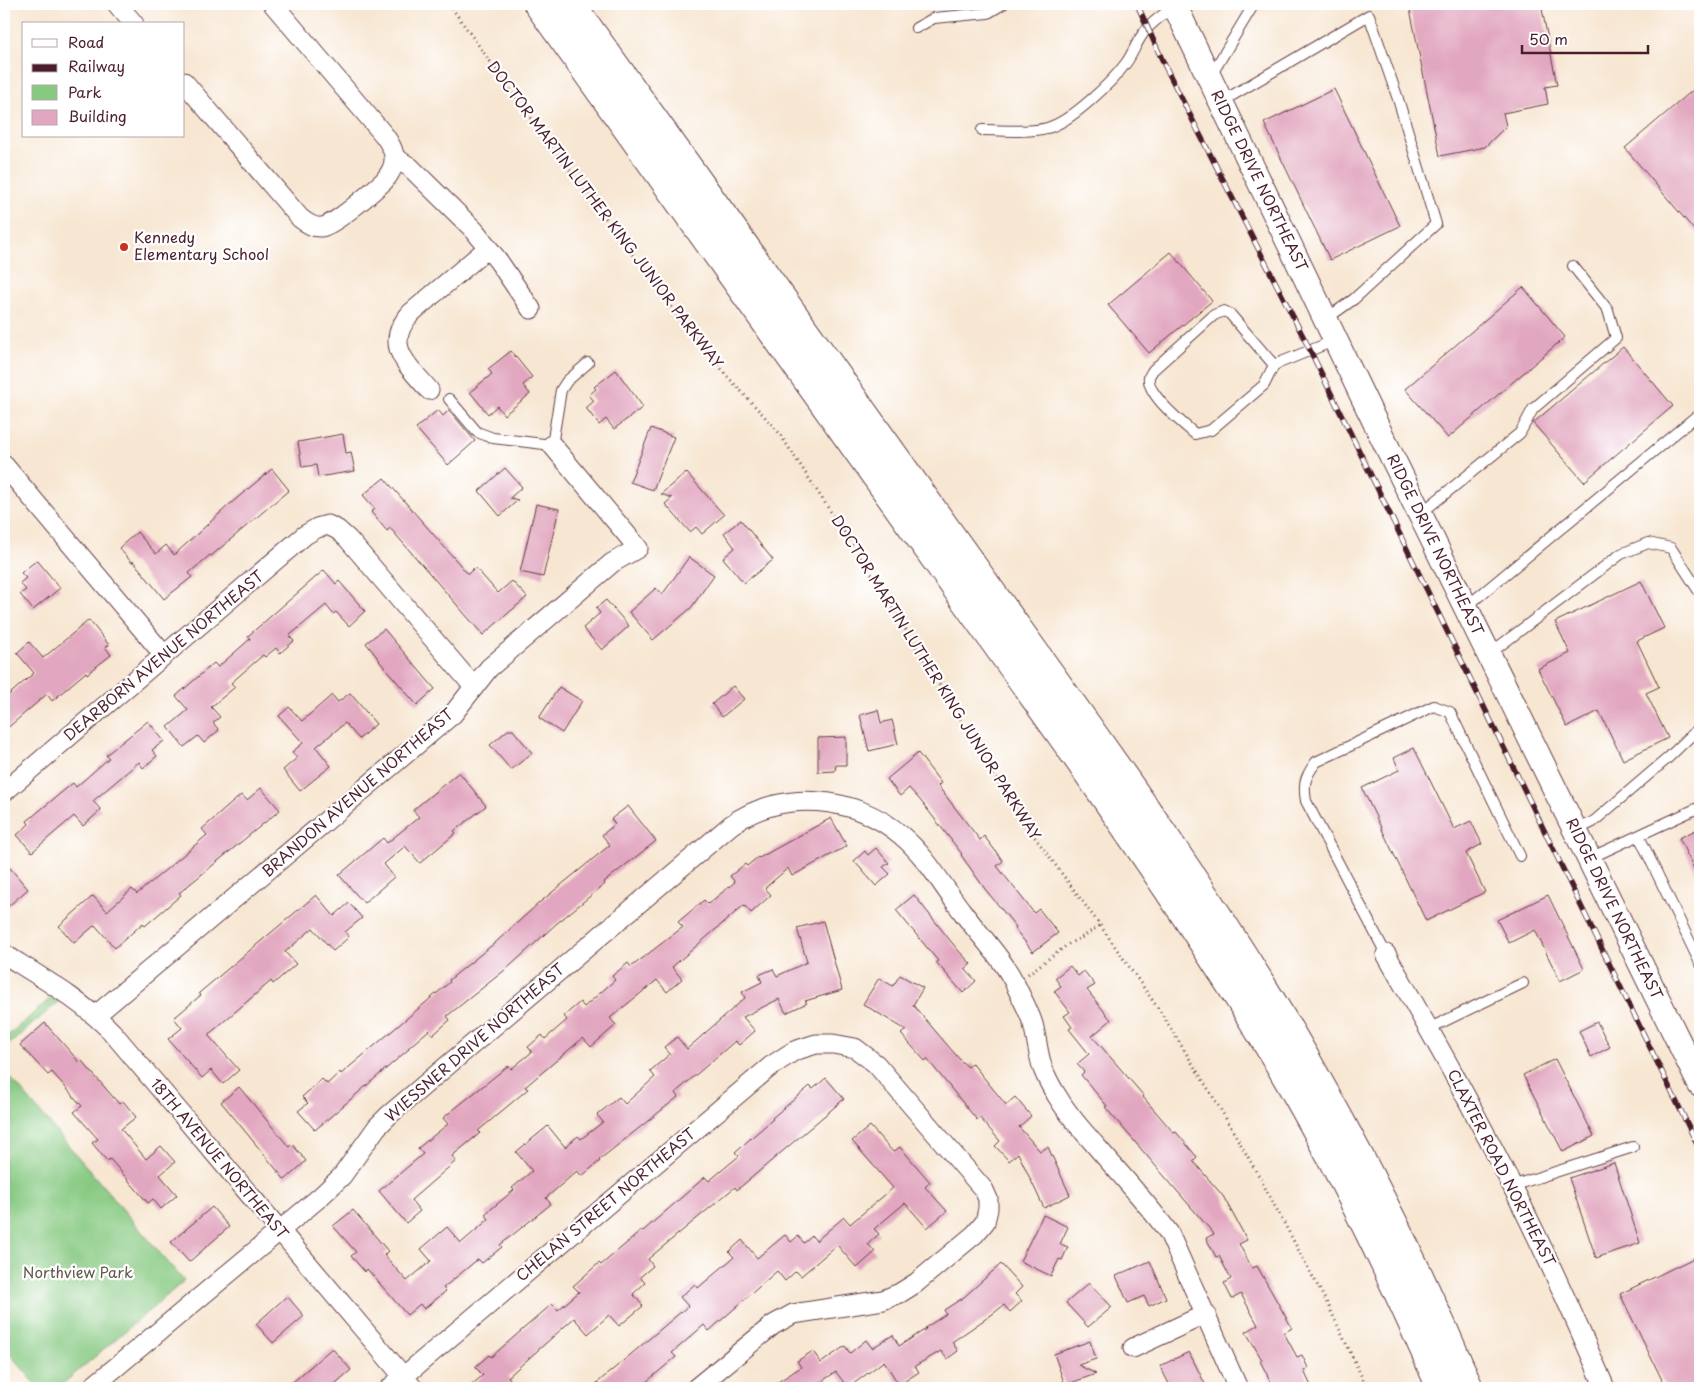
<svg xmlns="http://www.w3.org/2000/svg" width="1704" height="1392" viewBox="0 0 1704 1392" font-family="'Playpen Sans',sans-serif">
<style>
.green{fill:#86c981;stroke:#687456}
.building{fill:#e2a7c0}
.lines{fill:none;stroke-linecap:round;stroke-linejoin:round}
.service-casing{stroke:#643d44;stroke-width:12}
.minor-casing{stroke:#643d44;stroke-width:21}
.tertiary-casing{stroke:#643d44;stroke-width:26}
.trunk-casing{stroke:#643d44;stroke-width:30}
.path{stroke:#643d44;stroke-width:3;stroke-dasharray:1 4;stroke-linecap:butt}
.service{stroke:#fff;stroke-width:10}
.minor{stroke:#fff;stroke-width:19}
.tertiary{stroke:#fff;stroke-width:24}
.trunk{stroke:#fff;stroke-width:28}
.rail-casing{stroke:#4a1f2b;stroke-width:5.5}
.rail{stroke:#fff;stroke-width:4;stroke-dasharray:11;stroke-linecap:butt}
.poi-dot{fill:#c8321e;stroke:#fff;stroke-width:2}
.labels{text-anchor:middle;stroke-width:4.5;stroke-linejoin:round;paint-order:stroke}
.street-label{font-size:15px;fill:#4a1f2b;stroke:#fff}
.poi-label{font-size:15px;fill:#4a1f2b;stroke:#fff;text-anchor:start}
.park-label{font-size:15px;fill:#5f5a49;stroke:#fff}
</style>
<rect width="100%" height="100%" fill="#fff"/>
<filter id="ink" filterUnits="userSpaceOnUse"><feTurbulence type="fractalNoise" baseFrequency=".02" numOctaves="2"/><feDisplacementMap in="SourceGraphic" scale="10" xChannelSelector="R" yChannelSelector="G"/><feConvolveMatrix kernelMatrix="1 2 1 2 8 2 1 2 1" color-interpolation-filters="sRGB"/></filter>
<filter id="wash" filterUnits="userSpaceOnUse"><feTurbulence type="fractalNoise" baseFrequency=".0096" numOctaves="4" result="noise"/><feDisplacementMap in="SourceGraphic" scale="20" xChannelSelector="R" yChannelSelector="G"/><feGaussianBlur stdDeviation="1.12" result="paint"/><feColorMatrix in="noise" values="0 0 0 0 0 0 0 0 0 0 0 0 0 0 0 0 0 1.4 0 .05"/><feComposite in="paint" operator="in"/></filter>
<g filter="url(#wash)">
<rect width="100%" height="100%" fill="#f7e6d1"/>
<path class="green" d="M60,990L67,994L4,1049V1039Z
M4,1070L184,1281L58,1388H39L4,1347Z"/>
<g id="blocks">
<path class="building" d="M1409,4H1541L1557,85L1545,87L1548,104L1503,113L1506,126L1485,147L1440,156Z
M1700,84V237L1625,148Z
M1334,89L1400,226L1330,260L1264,123Z
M1171,252L1212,301L1149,353L1108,305Z
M1523,287L1565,337L1448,438L1405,389Z
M1623,347L1673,406L1584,482L1533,423Z
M511,351L532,377L523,385L530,394L504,415L497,406L488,414L470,392L492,374L488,369Z
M616,370L643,407L614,429L606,419L599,425L586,408L594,401L589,395L596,389L594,387Z
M438,410L443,416L449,410L475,441L448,465L416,428Z
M651,428L674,437L653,490L630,482Z
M343,434L346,453L351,452L355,471L318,477L316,465L302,467L298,442Z
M505,468L522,487L510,498L518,500L500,516L479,491Z
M272,469L289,490L211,556L210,555L189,573L192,577L164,599L133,561L132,563L119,548L137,532L156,554L166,545L174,555L230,504Z
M686,472L724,515L702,534L696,527L690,532L665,504L672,498L661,494Z
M384,478L468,574L475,567L498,593L512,581L527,597L483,635L390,528L387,531L371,512L375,509L363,495Z
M536,504L559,509L543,577L520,572Z
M741,520L773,560L744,583L723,558L735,548L724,533Z
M689,557L714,575L691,608L653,640L629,612L656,588L662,595Z
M37,560L60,588L33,610L20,594L26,590L20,583L26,578L21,573Z
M324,570L336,584L339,581L365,611L349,626L336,612L333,614L326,605L289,636L294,641L280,653L276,648L265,657L263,655L231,683L235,687L211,707L220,717L213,723L219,730L204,743L198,736L184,747L168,727L188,710L176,696L214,663L218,667L250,639L248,636Z
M1641,581L1664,628L1637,641L1659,687L1646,693L1668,738L1623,760L1599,711L1567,727L1538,669L1570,653L1555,622Z
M606,600L629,626L602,650L583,628L600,613L596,608Z
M89,620L109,645L105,647L111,655L87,674L86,672L52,701L47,694L4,731V699L34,673L17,653L29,642L43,658Z
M384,629L435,689L417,705L379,661H380L366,643Z
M733,686L744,699L722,717L712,704Z
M559,687L582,701L562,733L539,718Z
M350,693L376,724L359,739L345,723L316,747L331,766L300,791L283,770L297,758L292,752L303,743L279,716L289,707L302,721L332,695L338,702Z
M878,710L881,723L892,720L898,744L869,751L860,715Z
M148,721L164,741L152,750L157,756L143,768L139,762L93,801L101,810L83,826L74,816L32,852L17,835L29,824L27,821L73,783L76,787L109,758L106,755Z
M508,730H513L532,753L511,770L490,745Z
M846,737V765H836L835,771L818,772V738Z
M1414,748L1454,829L1471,821L1482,844L1466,853L1485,892L1426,921L1362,788L1399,770L1394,758Z
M918,753L941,783L938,786L980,840L984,836L1003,861L997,866L1034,913L1039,909L1058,933L1033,952L1015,929L1016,927L985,889L961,855L962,854L920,800L909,788L900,796L887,779Z
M459,772L486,806L454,831L456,833L420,863L405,846L384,864L394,877L364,903L339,875L383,838L387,843L419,817L413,810Z
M261,788L280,810L179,893L181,895L145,926L143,923L115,948L95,925L74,943L59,926L93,896L107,911L132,889L137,894L207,835L202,829L241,795L247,800Z
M628,806L656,841L604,882L605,884L556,924L510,966L447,1016L450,1020L433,1035L429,1030L408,1048L409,1049L315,1130L298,1111L308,1103L302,1097L322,1079L327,1084L340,1072L341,1074L450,982L449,980L496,942L539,903L610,845L602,835L615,824L611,819Z
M831,818L847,846L792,876L788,868L765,888L771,895L751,913L744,905L672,967L682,979L667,992L657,980L610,1018L616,1025L591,1047L583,1038L525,1087L528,1089L478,1131L480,1133L452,1156L456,1161L411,1200L420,1211L406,1223L379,1191L423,1154L418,1148L448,1124L443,1118L508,1066L511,1069L532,1052L528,1047L542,1035L545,1039L567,1020L564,1016L580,1002L584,1007L615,980L612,976L628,963L631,967L683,927L678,922L704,900L708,904L735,882L730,876L745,864L747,866L758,857L759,858Z
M1700,828V881L1679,838Z
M876,848L889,863L883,867L890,874L876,886L854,861L865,851L868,855Z
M4,861L28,889L4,910Z
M316,895L334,916L349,903L362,918L345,932L349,937L333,951L313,928L285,952L296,964L273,984L271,981L208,1035L239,1070L223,1084L211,1070L202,1078L168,1039L182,1028L174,1018L201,995L199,993Z
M914,895L957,949L971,964L965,969L976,981L963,993L936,962L938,961L896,910Z
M1548,895L1584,969L1560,981L1535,930L1509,943L1497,920Z
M823,921L842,990L805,1001L807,1003L786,1013L779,999L743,1017L755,1031L739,1045L735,1041L675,1093L678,1097L599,1160L600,1161L582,1176L577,1171L546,1198L551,1204L500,1245L502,1247L482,1263L478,1259L443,1288L446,1291L424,1309L420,1304L407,1315L367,1269L365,1272L351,1256L356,1252L333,1226L353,1210L388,1251L384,1255L407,1281L431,1261L421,1249L447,1227L461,1243L489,1219L485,1214L514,1190L512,1188L532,1171L516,1152L548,1126L565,1147L578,1136L581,1139L603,1122L597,1115L619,1097L625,1104L655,1077L650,1071L670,1054L664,1047L677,1037L687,1049L745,998L742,992L762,982L759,975L773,969L777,976L807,962L797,928Z
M1070,966L1078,976L1084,971L1095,985L1087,990L1111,1020L1092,1036L1144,1096L1143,1097L1174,1133L1176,1132L1197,1157L1193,1161L1223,1196L1247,1240L1239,1244L1252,1268L1257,1266L1292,1328L1284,1333L1297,1357L1302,1355L1308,1368L1304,1371L1312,1388H1274L1260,1361L1262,1360L1246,1332L1258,1325L1241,1294L1232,1299L1224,1283L1231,1279L1219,1256L1216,1257L1206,1238L1214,1234L1105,1107L1107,1106L1081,1075L1084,1072L1077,1064L1089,1054L1069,1029L1072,1027L1064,1016L1070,1012L1054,991L1061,986L1055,978Z
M900,975L923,988L913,1005L961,1061L968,1067L972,1063L1006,1105L1015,1097L1031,1116L1019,1127L1040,1151L1048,1147L1070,1195L1044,1208L1018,1153L1009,1161L995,1146L1000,1141L980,1118L977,1120L927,1059L925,1061L901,1034L906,1030L863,1004L879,978L893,986Z
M1597,1022L1610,1047L1591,1057L1579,1031Z
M45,1023L80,1063L82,1061L119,1104L123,1101L136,1117L121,1129L146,1159L161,1146L175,1162L160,1175L177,1195L161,1209L153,1199L148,1203L110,1159L107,1161L92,1143L98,1139L74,1112L82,1106L52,1072L48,1075L20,1045Z
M1555,1059L1594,1136L1563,1152L1523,1075Z
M826,1078L844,1099L737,1190L735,1187L648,1259L653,1266L640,1277L645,1283L633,1294L643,1306L619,1326L609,1315L588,1334L574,1318L508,1377L512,1381L503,1388H468L483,1375L475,1367L489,1355L491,1357L552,1304L558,1310L579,1292L573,1286L599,1263L601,1265L642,1230L643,1231L705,1177L709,1181L739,1156L735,1152L773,1119L772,1118L810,1086L813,1089Z
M239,1087L289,1147L292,1144L306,1161L285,1180L221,1102Z
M870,1126L893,1152L900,1147L930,1182L925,1187L947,1211L927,1228L905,1203L874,1229L879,1234L868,1244L875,1252L857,1268L837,1245L801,1276L796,1271L785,1281L777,1271L709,1331L704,1325L672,1353L676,1357L639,1388H591L688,1306L680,1297L695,1284L698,1288L734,1257L729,1252L742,1240L757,1258L785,1235L791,1242L798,1236L804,1243L812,1236L816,1241L844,1217L850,1224L893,1188L852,1141Z
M1614,1163L1640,1243L1596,1258L1569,1178Z
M212,1207L229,1227L189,1262L171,1242Z
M1043,1215L1068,1227L1060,1244L1068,1247L1062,1260L1059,1259L1051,1276L1020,1261Z
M1700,1255V1388H1666L1620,1294Z
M1150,1261L1166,1298L1149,1306L1144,1296L1128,1303L1116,1276Z
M1001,1264L1022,1287L1015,1294L1022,1301L1010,1312L1004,1305L994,1313L952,1342L958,1351L947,1359L941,1351L915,1366L919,1372L899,1385L884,1361L848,1388L836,1372L811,1388H769L801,1367L797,1361L813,1351L821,1363L845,1346L850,1353L866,1340L872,1348L893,1335L899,1346L926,1329L925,1328L946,1314L944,1310L964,1297Z
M1089,1283L1112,1307L1088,1327L1066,1303Z
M287,1296L304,1316L273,1343L256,1324Z
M1090,1341L1096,1359L1078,1365L1096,1374L1065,1385L1054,1354Z
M332,1348L351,1370L330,1388H286Z
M1189,1352L1207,1388H1171L1160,1366Z"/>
</g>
</g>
<g filter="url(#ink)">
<use href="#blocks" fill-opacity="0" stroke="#643d44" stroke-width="1"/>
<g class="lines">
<defs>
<path id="service" d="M916,28L934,18L988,13L1003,4
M1210,77L1254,4
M1221,102L1369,15L1398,99L1436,224L1354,299L1326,319
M982,130C1003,130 1027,133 1047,128C1071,122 1112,82 1126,63C1134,52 1137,40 1146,30C1154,20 1166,13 1175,6
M1274,365L1230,314L1224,311L1214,315L1153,370C1152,372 1150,374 1149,377C1146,394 1183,424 1195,434L1211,430L1264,385L1274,365L1336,340
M449,399L477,432L493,438L552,445L561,390L567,381L588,363
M1420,514L1520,433L1533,409L1616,338L1608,310L1573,266
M1466,607L1700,413
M1489,654L1621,554L1648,543L1671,548L1700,593
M1576,830L1593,822L1668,758L1700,727
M1639,836L1700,963
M1590,858L1700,807
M1386,954L1306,801C1303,783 1305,777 1316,762L1434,706L1450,712L1520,856
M1428,1029L1523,983
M1512,1186L1633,1147"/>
<path id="minor" d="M117,4L134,24
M184,82L300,218C305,222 314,228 321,227C333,227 374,190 384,181C389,175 394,168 394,160C395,151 389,142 384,135L273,4
M395,158L410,167L475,231L499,262L531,309
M429,390C407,364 382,345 411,313L488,248
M4,465L164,655
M4,792L305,535L317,528L328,525L338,530L348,539L474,687
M4,954C42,978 81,1000 112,1032L413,1388
M1386,954C1417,1009 1449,1063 1478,1120C1525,1207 1566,1297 1605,1388
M96,1015L453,714L489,668L612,563L638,548L552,445
M1133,1348L1206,1314
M91,1388L320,1197L342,1176L377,1127L389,1115L731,825C780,789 856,795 902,836C926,856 942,885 961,910C979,935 1003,958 1016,986C1022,999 1029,1011 1033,1024C1037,1039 1038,1055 1043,1069C1047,1079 1053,1090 1059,1099C1069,1116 1083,1131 1096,1146C1121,1175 1147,1203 1169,1233L1238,1388
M390,1388L771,1066L794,1051L816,1044H833L855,1048L876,1064L984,1190L988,1199V1209L985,1222L975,1234L916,1283L900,1293L883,1300L793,1314L773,1325L696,1388"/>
<path id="tertiary" d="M1174,4L1370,412L1700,1085"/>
<path id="trunk" d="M538,4L1059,732C1130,832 1199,933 1263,1037C1331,1149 1389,1268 1441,1388
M571,4C707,193 842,382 977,572C1091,731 1209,890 1307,1061C1367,1166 1422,1276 1469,1388"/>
</defs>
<use href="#service" class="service-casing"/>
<use href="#minor" class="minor-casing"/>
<use href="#tertiary" class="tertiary-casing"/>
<use href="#trunk" class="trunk-casing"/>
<path class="path" d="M449,4L514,95L684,324L727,376L777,430L793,454L876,581L1022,820L1100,925L1162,1014L1221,1110L1256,1171L1328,1305L1367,1388
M1028,974L1070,943L1083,937L1100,925"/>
<use href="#service" class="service"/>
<use href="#minor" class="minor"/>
<use href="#tertiary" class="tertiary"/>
<use href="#trunk" class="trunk"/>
<defs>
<path id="rail" d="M1137,4L1165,66L1307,344L1700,1150"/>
</defs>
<use href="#rail" class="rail-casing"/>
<use href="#rail" class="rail"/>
</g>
</g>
<circle class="poi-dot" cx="124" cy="247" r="5"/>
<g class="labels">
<g class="street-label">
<text transform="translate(1259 181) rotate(64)" y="5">RIDGE DRIVE NORTHEAST</text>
<text transform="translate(605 215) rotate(53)" y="5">DOCTOR MARTIN LUTHER KING JUNIOR PARKWAY</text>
<text transform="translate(1435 545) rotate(64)" y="5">RIDGE DRIVE NORTHEAST</text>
<text transform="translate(164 656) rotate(-40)" y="5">DEARBORN AVENUE NORTHEAST</text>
<text transform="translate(936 678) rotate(58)" y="5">DOCTOR MARTIN LUTHER KING JUNIOR PARKWAY</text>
<text transform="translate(358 793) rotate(-41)" y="5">BRANDON AVENUE NORTHEAST</text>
<text transform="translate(1614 909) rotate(64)" y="5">RIDGE DRIVE NORTHEAST</text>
<text transform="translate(475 1043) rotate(-41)" y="5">WIESSNER DRIVE NORTHEAST</text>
<text transform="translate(219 1159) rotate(50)" y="5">18TH AVENUE NORTHEAST</text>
<text transform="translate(1501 1168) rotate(63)" y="5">CLAXTER ROAD NORTHEAST</text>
<text transform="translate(606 1205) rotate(-40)" y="5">CHELAN STREET NORTHEAST</text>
</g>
<g class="poi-label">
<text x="134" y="243">Kennedy<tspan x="134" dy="17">Elementary School</tspan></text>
</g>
<g class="park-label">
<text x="78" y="1278">Northview Park</text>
</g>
</g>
<rect width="1704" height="1392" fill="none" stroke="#fff" stroke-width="20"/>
<rect x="22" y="22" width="162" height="115" fill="#ffffff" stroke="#b7a5aa"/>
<rect x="32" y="39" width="25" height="8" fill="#ffffff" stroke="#b7a5aa"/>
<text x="68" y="48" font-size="15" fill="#4a1f2b">Road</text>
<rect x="32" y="64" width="25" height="8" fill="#4a1f2b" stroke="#b7a5aa"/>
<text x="68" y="72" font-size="15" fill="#4a1f2b">Railway</text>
<rect x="32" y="85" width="25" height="15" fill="#86c981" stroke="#b7a5aa"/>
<text x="68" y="98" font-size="15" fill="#4a1f2b">Park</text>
<rect x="32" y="110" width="25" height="15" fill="#e2a7c0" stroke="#b7a5aa"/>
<text x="68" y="122" font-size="15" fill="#4a1f2b">Building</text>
<path d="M1522 45v8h126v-8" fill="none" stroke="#4a1f2b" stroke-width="2.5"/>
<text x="1529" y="45" font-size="15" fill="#4a1f2b" stroke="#ffffff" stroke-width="4" paint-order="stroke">50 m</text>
</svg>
